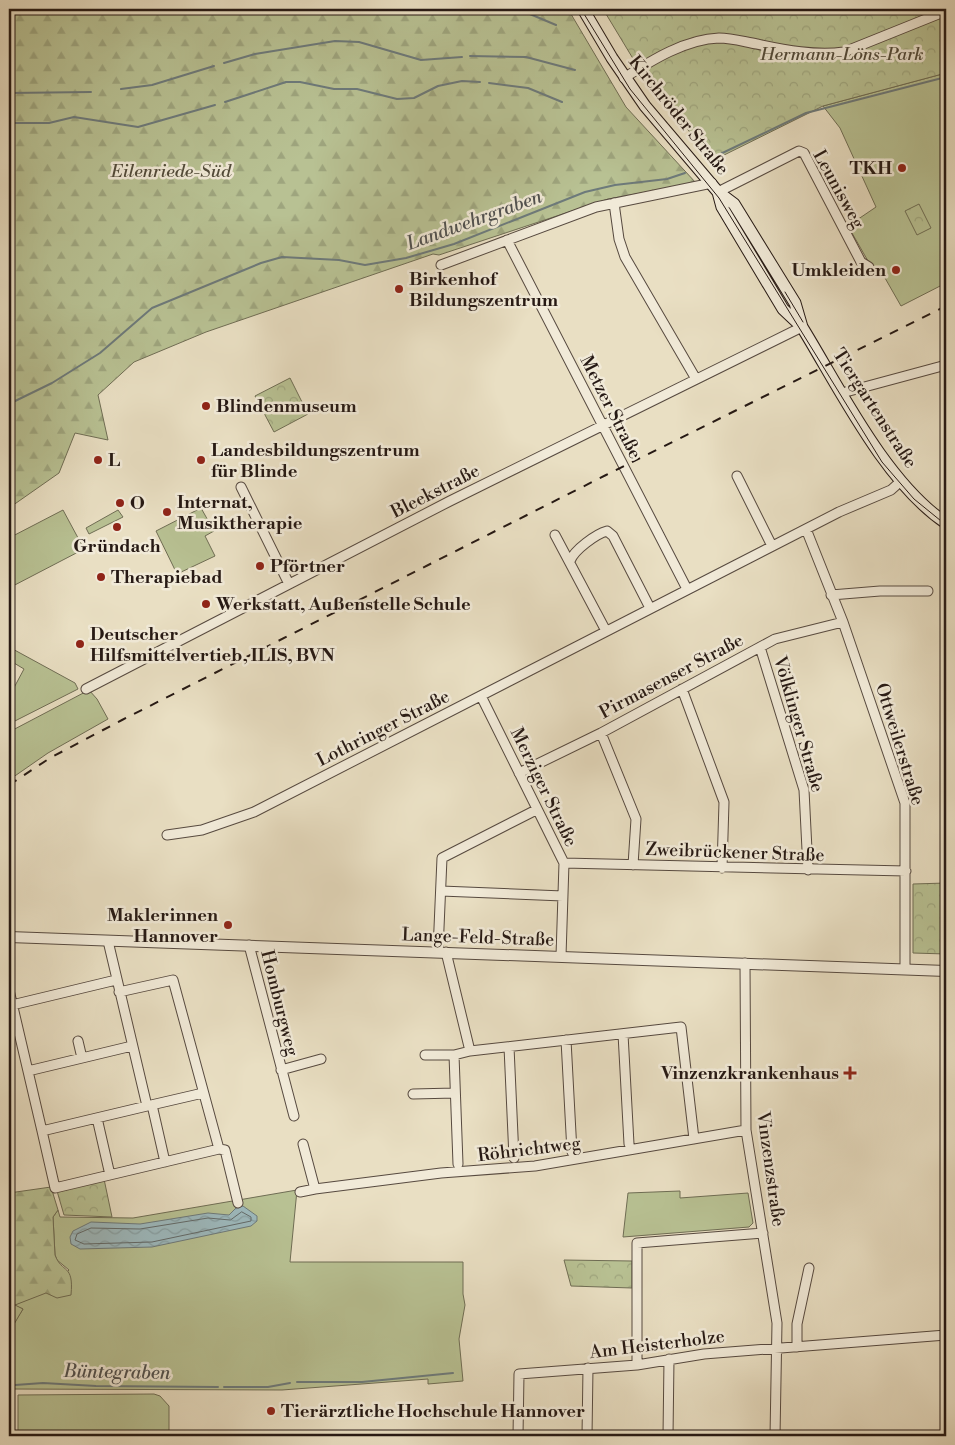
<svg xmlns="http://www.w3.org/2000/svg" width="955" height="1445" viewBox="0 0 955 1445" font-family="'Libre Bodoni',serif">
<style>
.green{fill:#b8c193;stroke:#6f6d54}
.forest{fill:url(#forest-firs);stroke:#6f6d54}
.park{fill:url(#park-crowns);stroke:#6f6d54}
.water{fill:url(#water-waves);stroke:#6d7a7b}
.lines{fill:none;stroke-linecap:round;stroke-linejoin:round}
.shore{stroke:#626a6a;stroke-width:1}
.stream{stroke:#6d7a7b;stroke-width:2}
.minor-casing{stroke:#574a40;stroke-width:11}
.tertiary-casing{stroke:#574a40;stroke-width:12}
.secondary-casing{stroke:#261914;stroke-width:13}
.minor{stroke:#f1ead8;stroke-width:9}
.tertiary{stroke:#f1ead8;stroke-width:10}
.secondary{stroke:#f1ead8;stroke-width:11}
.tram{stroke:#261914;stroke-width:1}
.rail{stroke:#261914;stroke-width:2;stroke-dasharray:9 9;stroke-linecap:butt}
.poi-dot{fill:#8f2418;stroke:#f1ead8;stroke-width:2}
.labels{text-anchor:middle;stroke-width:5;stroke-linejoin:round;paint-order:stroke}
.park-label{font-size:18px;font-style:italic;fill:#524b3a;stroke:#f1ead8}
.street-label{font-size:18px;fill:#261914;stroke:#f1ead8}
.poi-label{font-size:18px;font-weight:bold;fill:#261914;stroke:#f1ead8;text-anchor:start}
.water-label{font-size:19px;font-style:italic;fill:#505150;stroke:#f1ead8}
</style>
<defs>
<pattern id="forest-firs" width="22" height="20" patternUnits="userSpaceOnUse" patternTransform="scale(1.25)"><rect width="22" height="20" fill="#b8c193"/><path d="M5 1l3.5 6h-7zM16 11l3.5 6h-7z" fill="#9ea57e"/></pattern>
<pattern id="park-crowns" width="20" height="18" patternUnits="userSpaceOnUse" patternTransform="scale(1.25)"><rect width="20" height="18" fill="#b8c193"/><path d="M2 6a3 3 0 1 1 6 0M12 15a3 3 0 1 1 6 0" fill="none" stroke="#9ea57e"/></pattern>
<pattern id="water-waves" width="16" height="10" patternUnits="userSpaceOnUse" patternTransform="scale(1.25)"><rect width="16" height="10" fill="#9dbabf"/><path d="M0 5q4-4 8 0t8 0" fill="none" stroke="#879fa3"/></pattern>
</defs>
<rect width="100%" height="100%" fill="#e9dfc3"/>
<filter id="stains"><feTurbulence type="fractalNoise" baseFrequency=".004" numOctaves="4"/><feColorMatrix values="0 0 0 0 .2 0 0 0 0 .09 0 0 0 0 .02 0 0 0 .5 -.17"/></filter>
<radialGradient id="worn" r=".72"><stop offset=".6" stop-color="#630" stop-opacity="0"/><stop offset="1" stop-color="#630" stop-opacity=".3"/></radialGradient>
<path class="green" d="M946,73V283L901,306L881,271L872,268L848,226L876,207L840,128L823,106Z
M201,508L214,531L205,536L215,556L177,574L156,531Z
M63,510L84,549L9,588V538Z
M118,510L123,517L89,534L86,528Z
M9,647L75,683L78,689L9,724V697L24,669L9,660Z
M89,690L97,699L108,719L48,753L9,780V732Z
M297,1190L290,1262H463V1294L465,1305L459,1339L463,1381L428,1384V1379L282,1390L9,1389V1331L23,1309L14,1305L46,1292L69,1270L57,1260L55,1255L53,1217L58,1210L60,1217L133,1218Z
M680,1191V1198L748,1193L753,1223L749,1227L623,1237L628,1193Z
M154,1394L160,1396L169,1406V1436H18V1395Z"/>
<path class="forest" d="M9,9H568L626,107L696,183L608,199L439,255L433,254L206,332L134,362L98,395L108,440L75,433L59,473L9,508Z
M51,1187L58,1210L53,1217L55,1255C62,1274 74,1263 71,1295L57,1298L46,1293L15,1305L23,1309L10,1331L9,1193Z"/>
<path class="park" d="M603,9H946V73L823,106L712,161L632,57Z
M919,204L931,228L917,235L905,211Z
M290,378L308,414L274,432L255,396Z
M946,883V954L913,953V884Z
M104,1179L112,1217L64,1215L57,1191Z
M564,1260L632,1261V1288L571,1286Z"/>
<path class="water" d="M243,1206L257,1216V1221L251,1226L152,1247L80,1249L71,1244L70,1237L73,1231L91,1222L140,1224L208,1213L229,1215L236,1208Z"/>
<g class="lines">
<path class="shore" d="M242,1212L251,1217V1221L152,1242L84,1244L75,1240L77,1234L91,1228L140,1229L208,1218L230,1220Z"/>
<path class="stream" d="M518,9L556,25
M470,56L526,57L575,70
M224,63L255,54L335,41L359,42L421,60L462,57
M489,83L528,88L562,102
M121,89L152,85L214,66
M9,93L91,92
M225,102L286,82H300L334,89H357L397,99L414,98L438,86L462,81L480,82
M9,123H49L74,117L138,127L215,105
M714,157L806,113L946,77
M9,404L52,383L100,353L152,308L261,263L282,257L339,260L365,265L406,258L454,244L585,192L615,185L667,179L685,173
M297,1382H362L453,1373
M15,1385L43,1383L96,1386L218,1387
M224,1387H268L290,1383"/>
<defs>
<path id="minor" d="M624,78C652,60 686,39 719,38C732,38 745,42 757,44C785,50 816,56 844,52L946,11
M718,192L799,151L804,153L861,262L869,267
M614,203L619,239L625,257L696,379
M507,240L687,589
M441,265L596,207L712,183
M842,393L946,365
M737,476L772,546
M241,487L289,584
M806,529L843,622L905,803V969
M555,535L606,631
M570,561C574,550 596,534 607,531L613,536L650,608
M831,595L880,591H928
M760,647L804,790L808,870
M86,689L450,501L802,327
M682,689L724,802L722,868
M481,696L564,863L561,956
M601,733L636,819L633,865
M519,773L601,733L775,639L843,622
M167,835L202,830L254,812L839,512L891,490L901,481
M564,863L906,871
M441,891L563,896
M249,945L294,1116
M438,951L442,858L536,810
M446,952L470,1051L681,1027L694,1139
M745,963L746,1130L777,1323L775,1436
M9,990L42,1131L147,1106L108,941
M119,992L173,980L219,1149L225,1150L238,1203
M12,1005L116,980
M623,1034L629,1144
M566,1040L572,1152
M78,1041L82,1058
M509,1047L514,1158
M425,1055H454
M281,1070L321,1059
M28,1071L132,1046
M413,1094L455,1093
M152,1105L165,1162
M147,1106L203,1093
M97,1118L110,1175
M42,1131L55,1188L219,1149
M303,1144L315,1189L441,1173L535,1166L746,1130
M458,1164L454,1055L470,1051
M300,1192L315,1189
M797,1347V1324L809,1268
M637,1365V1243L763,1233
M518,1436L519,1374L637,1365L704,1354L946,1335
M587,1436L588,1368
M668,1436L669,1359"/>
<path id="tertiary" d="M9,937L946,971"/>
<path id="secondary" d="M583,9L612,58L645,106L718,192L734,204L795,303L802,327C840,389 886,483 946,523
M718,192L722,207L783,309L801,326"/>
</defs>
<use href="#minor" class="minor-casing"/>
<use href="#tertiary" class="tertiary-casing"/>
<use href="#secondary" class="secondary-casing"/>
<use href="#minor" class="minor"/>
<use href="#tertiary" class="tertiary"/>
<use href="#secondary" class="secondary"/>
<path class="tram" d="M581,9L630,89L719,198L882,462L914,499L946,525
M785,292L803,322"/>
<path class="rail" d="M9,785L50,758L122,720L606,475L946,306"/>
</g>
<g class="poi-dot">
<circle cx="902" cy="168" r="5"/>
<circle cx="896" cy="270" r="5"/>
<circle cx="399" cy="289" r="5"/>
<circle cx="206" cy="406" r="5"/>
<circle cx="98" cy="460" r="5"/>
<circle cx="201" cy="460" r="5"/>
<circle cx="120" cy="503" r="5"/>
<circle cx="167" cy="512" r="5"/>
<circle cx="117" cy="527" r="5"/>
<circle cx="260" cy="566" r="5"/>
<circle cx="101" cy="577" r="5"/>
<circle cx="206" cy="604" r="5"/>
<circle cx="80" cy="644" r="5"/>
<circle cx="228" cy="925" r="5"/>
<path d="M847.5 1065.5h5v5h5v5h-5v5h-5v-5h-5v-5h5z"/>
<circle cx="271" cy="1411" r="5"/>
</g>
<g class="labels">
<g class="park-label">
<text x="842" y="60">Hermann-Löns-Park</text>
<text x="171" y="177">Eilenriede-Süd</text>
</g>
<g class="street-label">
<text transform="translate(679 115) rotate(51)" y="6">Kirchröder Straße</text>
<text transform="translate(839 189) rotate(61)" y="6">Leunisweg</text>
<text transform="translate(611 407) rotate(63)" y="6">Metzer Straße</text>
<text transform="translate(875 408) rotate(57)" y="6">Tiergartenstraße</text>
<text transform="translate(435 491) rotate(-27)" y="6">Bleekstraße</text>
<text transform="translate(671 676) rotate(-28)" y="6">Pirmasenser Straße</text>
<text transform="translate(799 724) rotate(74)" y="6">Völklinger Straße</text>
<text transform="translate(383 728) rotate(-27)" y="6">Lothringer Straße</text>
<text transform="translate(900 744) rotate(73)" y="6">Ottweilerstraße</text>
<text transform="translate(544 787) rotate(64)" y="6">Merziger Straße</text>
<text transform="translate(735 852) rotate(2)" y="6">Zweibrückener Straße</text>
<text transform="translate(478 937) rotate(2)" y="6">Lange-Feld-Straße</text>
<text transform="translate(280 1003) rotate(76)" y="6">Homburgweg</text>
<text transform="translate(529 1149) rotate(-7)" y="6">Röhrichtweg</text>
<text transform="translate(771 1169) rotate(82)" y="6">Vinzenzstraße</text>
<text transform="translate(657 1344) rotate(-7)" y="6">Am Heisterholze</text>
</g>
<g class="poi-label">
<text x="892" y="174" text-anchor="end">TKH</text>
<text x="886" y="276" text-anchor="end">Umkleiden</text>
<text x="409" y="285">Birkenhof<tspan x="409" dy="21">Bildungszentrum</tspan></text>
<text x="216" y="412">Blindenmuseum</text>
<text x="211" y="456">Landesbildungszentrum<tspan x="211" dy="21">für Blinde</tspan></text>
<text x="108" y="466">L</text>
<text x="177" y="508">Internat,<tspan x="177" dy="21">Musiktherapie</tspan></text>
<text x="130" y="509">O</text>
<text x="117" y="552" text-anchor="middle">Gründach</text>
<text x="270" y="572">Pförtner</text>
<text x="111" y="583">Therapiebad</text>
<text x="216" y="610">Werkstatt, Außenstelle Schule</text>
<text x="90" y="640">Deutscher<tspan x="90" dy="21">Hilfsmittelvertieb, ILIS, BVN</tspan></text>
<text x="218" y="921" text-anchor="end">Maklerinnen<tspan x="218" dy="21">Hannover</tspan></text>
<text x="839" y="1079" text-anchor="end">Vinzenzkrankenhaus</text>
<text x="281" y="1417">Tierärztliche Hochschule Hannover</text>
</g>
<g class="water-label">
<text transform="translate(474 219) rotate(-20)" y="7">Landwehrgraben</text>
<text transform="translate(117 1371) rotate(1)" y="7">Büntegraben</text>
</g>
</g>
<rect width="955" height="1445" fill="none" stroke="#e9dfc3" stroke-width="30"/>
<rect x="10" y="10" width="935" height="1425" fill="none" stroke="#261914" stroke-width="2.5"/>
<rect x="15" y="15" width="925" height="1415" fill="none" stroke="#261914"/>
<rect width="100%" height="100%" filter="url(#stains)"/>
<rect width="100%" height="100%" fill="url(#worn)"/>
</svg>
